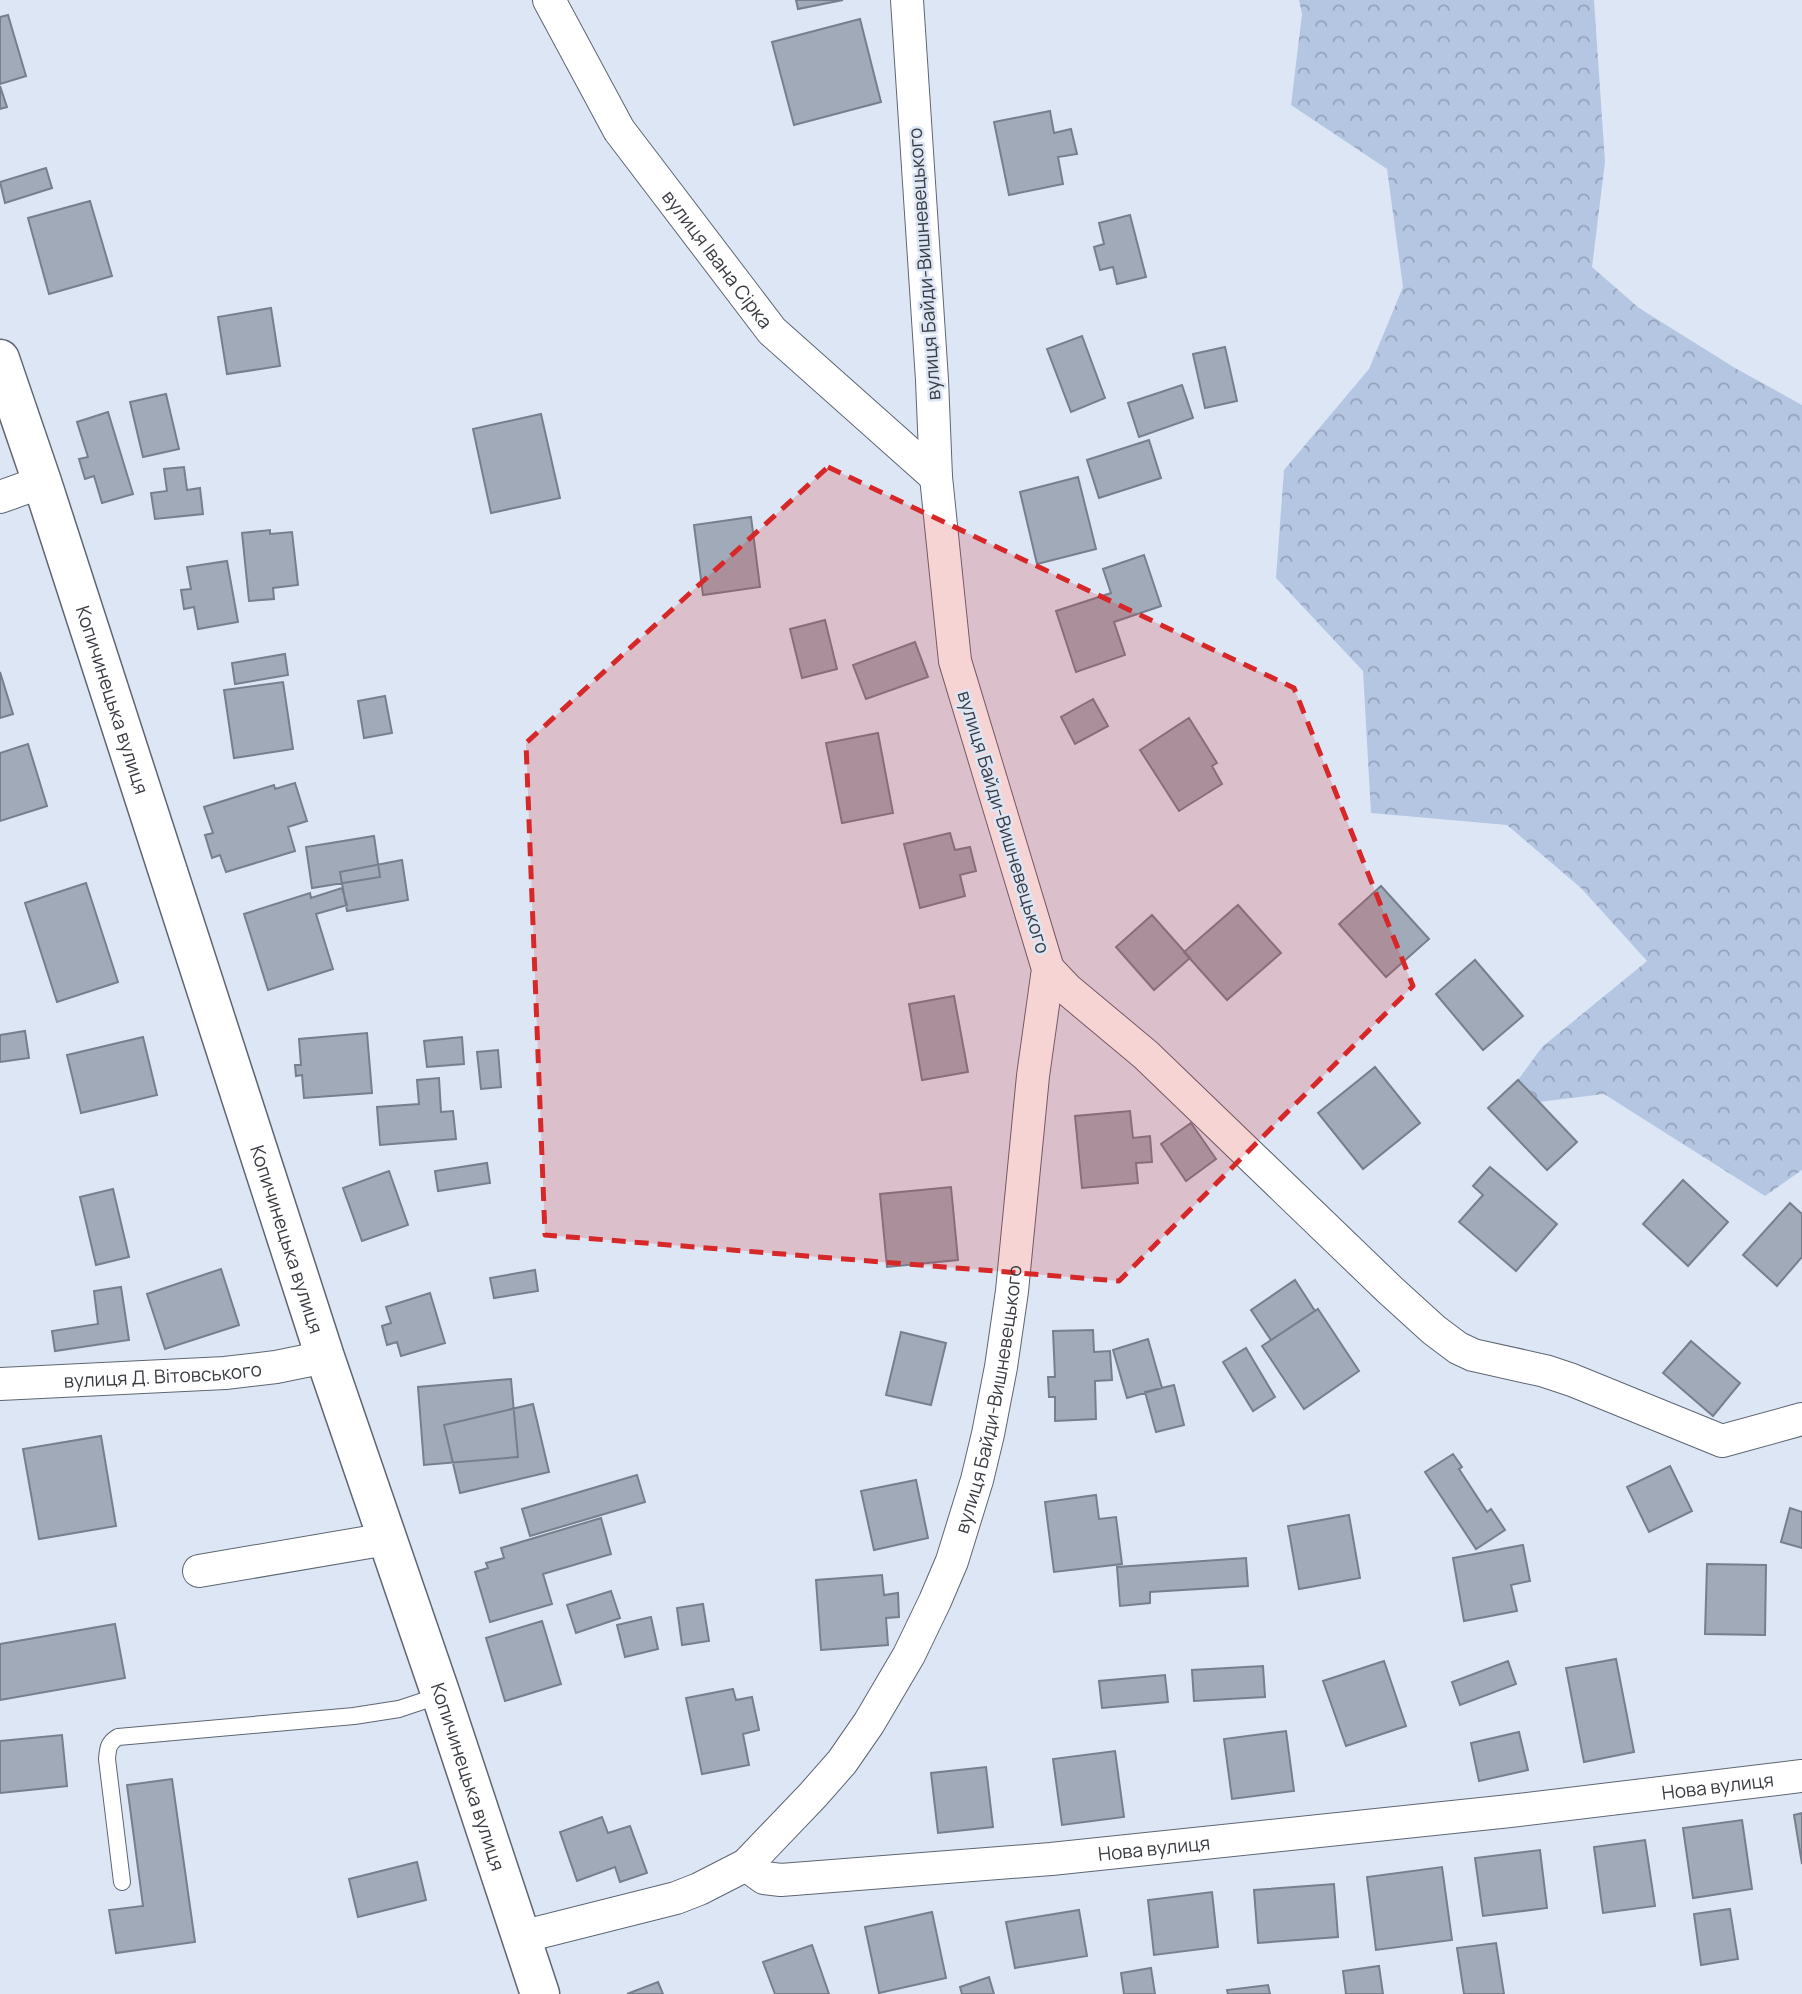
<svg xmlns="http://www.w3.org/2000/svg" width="1802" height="1994" viewBox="0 0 1802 1994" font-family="Manrope,sans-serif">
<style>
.forest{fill:url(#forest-crowns)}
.building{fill:#a1aab8;stroke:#777f8c;stroke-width:2}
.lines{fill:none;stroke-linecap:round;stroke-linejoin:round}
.service-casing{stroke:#5e6673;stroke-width:18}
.minor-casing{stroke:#5e6673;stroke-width:34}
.secondary-casing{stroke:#5e6673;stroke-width:41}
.service{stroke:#fff;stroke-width:16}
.minor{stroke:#fff;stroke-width:32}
.secondary{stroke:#fff;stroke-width:38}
.marked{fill:#d62828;fill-opacity:0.2;stroke:#d62828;stroke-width:5;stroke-dasharray:14 9;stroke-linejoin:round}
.labels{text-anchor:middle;stroke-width:5;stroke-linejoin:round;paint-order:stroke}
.street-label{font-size:19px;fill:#3a3d43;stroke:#dde6f5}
</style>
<defs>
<pattern id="forest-crowns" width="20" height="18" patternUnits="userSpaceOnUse" patternTransform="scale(1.75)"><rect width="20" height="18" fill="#b5c6e3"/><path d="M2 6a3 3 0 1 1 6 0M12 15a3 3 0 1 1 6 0" fill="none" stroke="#94a2ba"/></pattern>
</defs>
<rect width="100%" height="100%" fill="#dde6f5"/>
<path class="forest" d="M1299,0H1594L1605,162L1592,267L1639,308L1735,368L1802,405V1170L1765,1196L1604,1094L1488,1108L1518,1080L1542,1047L1647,961L1581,888L1507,825L1371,813L1363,671L1276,578L1284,470L1369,369L1403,287L1387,169L1291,105L1302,14Z"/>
<path class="building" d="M796,0H843L798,9Z
M8,15L26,76L0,84V17Z
M860,19L881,102L794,125L772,42Z
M0,86L7,107L0,109Z
M1050,111L1054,133L1071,129L1077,154L1058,157L1063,184L1009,195L994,122Z
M46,168L52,188L5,203L0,182Z
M90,201L112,276L49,294L28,218Z
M1130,215L1146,277L1117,284L1113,267L1100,270L1094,247L1104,244L1099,223Z
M271,308L280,366L227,374L218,317Z
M1082,336L1105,398L1071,412L1047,349Z
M1225,347L1237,401L1205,408L1193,354Z
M1182,385L1193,418L1139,437L1128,403Z
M166,394L179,449L143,457L130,402Z
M108,412L133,494L102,503L94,476L85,479L79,459L88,457L77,422Z
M541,414L560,498L491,513L473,429Z
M1149,440L1161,478L1099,498L1087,460Z
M184,467L187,490L200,488L203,514L155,519L151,493L167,491L164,469Z
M1078,477L1096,549L1037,564L1020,492Z
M751,517L760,587L703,595L694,525Z
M270,530V534L292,532L298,585L273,588L274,599L249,601L242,533Z
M1144,555L1161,606L1114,622L1125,655L1076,672L1056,611L1111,593L1103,569Z
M227,561L238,622L198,629L194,607L184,609L181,590L191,589L187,567Z
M825,620L837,669L802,678L790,629Z
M915,642L928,677L866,699L853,665Z
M285,654L288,675L235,684L232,663Z
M0,672L13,714L0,718Z
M283,682L293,749L234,758L224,690Z
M385,696L392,733L364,738L358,701Z
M1093,699L1108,726L1075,744L1061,717Z
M1189,718L1217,763L1212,766L1222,784L1179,811L1140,750Z
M878,733L893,813L842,823L826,743Z
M28,744L47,806L0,821V753Z
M295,783L307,821L288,827L295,851L226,872L220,855L212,858L205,835L213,833L204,807L274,785L275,789Z
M950,833L955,850L970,847L976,871L960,875L965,896L920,908L904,844Z
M374,836L380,877L312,888L306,847Z
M402,860L408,900L347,911L340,872Z
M86,883L118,982L57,1002L25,903Z
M1381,886L1429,939L1386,977L1339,924Z
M342,888L347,905L316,914L333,969L268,990L244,914L310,893L311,898Z
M1238,905L1281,953L1227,1000L1184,952Z
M1152,915L1190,958L1154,990L1116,947Z
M1475,960L1523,1016L1483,1050L1436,994Z
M954,996L968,1072L922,1080L909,1004Z
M25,1031L29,1058L0,1062V1035Z
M367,1033L372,1093L304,1098L302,1075L296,1076L295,1065H301L299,1039Z
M143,1037L157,1095L81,1113L67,1055Z
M462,1037L464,1064L427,1067L424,1041Z
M498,1050L501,1087L481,1089L477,1052Z
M1375,1067L1420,1123L1363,1169L1318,1113Z
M439,1078L441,1112L453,1111L456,1139L380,1145L377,1107L419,1104L417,1080Z
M1518,1080L1577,1142L1547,1170L1488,1108Z
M1130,1111L1133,1138L1150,1136L1152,1162L1136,1163L1138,1183L1082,1188L1075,1116Z
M1191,1123L1216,1159L1186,1181L1161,1144Z
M487,1163L490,1183L438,1191L435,1171Z
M1490,1167L1557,1224L1516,1271L1459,1222L1483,1195L1473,1186Z
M389,1171L408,1225L362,1241L343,1188Z
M1683,1180L1728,1222L1688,1266L1643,1224Z
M951,1187L958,1260L887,1267L880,1194Z
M113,1189L129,1257L96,1265L80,1197Z
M1790,1203L1802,1214V1257L1777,1286L1743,1255Z
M221,1269L239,1325L165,1349L147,1294Z
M535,1270L538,1291L494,1298L490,1278Z
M1295,1280L1315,1311L1271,1340L1251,1310Z
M121,1287L129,1340L55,1351L52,1331L98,1324L94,1291Z
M430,1293L445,1343L401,1356L397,1342L387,1345L382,1326L391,1323L386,1307Z
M1318,1309L1359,1371L1304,1409L1262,1346Z
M1093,1330L1094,1352L1110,1351L1112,1380L1095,1381L1096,1419L1055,1421V1397H1049L1048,1377H1055L1053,1331Z
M901,1332L946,1343L931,1405L886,1395Z
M1148,1339L1162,1388L1127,1398L1113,1350Z
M1691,1341L1740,1383L1713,1416L1663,1373Z
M1246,1348L1275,1397L1253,1411L1223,1362Z
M511,1379L518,1457L424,1465L418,1387Z
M1174,1385L1184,1425L1156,1432L1145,1392Z
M533,1404L549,1472L460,1493L444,1425Z
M101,1436L116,1526L39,1539L23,1449Z
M1453,1454L1462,1467L1459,1469L1487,1512L1491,1509L1505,1530L1476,1549L1425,1472Z
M1670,1466L1692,1511L1649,1532L1627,1487Z
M637,1475L645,1502L530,1536L522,1509Z
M916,1480L928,1538L874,1550L861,1491Z
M1096,1495L1099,1519L1116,1517L1122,1564L1054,1572L1045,1502Z
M1790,1508L1802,1512V1548L1781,1542Z
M1349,1515L1360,1578L1299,1589L1288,1526Z
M601,1518L611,1554L543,1574L552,1604L490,1622L475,1572L488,1568L486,1563L504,1558L501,1548Z
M1523,1545L1530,1581L1511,1585L1517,1611L1464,1621L1453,1558Z
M1246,1558L1248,1586L1150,1592V1603L1120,1606L1117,1567Z
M1707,1564L1766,1565L1765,1635L1705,1634Z
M882,1575L884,1595L898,1593L899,1617L886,1618L888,1645L821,1650L816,1580Z
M611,1591L620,1618L576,1633L567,1605Z
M703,1604L709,1641L682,1645L677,1608Z
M651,1617L658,1649L625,1657L617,1625Z
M542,1621L561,1684L505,1701L486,1638Z
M115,1624L125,1678L0,1700V1644Z
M1616,1659L1634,1752L1584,1762L1566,1668Z
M1384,1661L1406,1726L1346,1746L1323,1681Z
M1508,1661L1516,1684L1460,1705L1452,1682Z
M1263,1666L1265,1697L1194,1701L1192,1670Z
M1165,1675L1168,1702L1102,1708L1099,1681Z
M733,1689L736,1700L752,1697L759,1730L743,1734L749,1765L702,1774L686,1698Z
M1286,1731L1294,1791L1232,1799L1224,1739Z
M1519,1732L1528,1770L1479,1781L1471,1743Z
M62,1735L67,1786L0,1793V1741Z
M1115,1751L1124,1817L1062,1825L1053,1759Z
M986,1767L993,1827L938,1833L931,1773Z
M172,1779L195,1942L116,1953L109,1910L143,1906L127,1785Z
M1802,1813V1864L1794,1815Z
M602,1817L608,1833L630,1826L647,1873L620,1882L615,1867L577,1881L560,1832Z
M1742,1820L1752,1889L1693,1898L1683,1828Z
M1645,1840L1655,1906L1603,1913L1594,1847Z
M1540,1850L1547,1908L1483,1916L1475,1858Z
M417,1862L426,1900L358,1917L349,1879Z
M1442,1867L1452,1940L1376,1950L1367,1877Z
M1334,1884L1338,1937L1258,1943L1254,1890Z
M1212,1892L1218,1947L1154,1955L1148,1900Z
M1730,1909L1738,1959L1701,1965L1694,1914Z
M1079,1910L1087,1956L1015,1968L1006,1922Z
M932,1912L946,1978L879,1993L865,1927Z
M1496,1943L1504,1994H1464L1457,1948Z
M812,1945L829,1994H775L763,1962Z
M1379,1966L1383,1994H1346L1343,1971Z
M1151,1968L1155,1994H1124L1121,1973Z
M989,1977L994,1994H962L960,1987Z
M658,1982L663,1994H627Z
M1268,1985L1270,1994H1228L1227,1990Z"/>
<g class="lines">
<defs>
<path id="service" d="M122,1882L107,1759C108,1748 108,1743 118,1737L354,1716L399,1709L441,1695"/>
<g id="minor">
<path id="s1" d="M549,0L619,130L772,331L936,477"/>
<path d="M0,497L42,482"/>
<path d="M1048,969L1067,989L1146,1055L1390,1290L1434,1330L1458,1348L1473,1355L1545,1371L1572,1380L1722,1441L1802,1419"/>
<path id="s2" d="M0,1384L225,1373L276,1367L325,1357"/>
<path d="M199,1571L387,1539"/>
<path id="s3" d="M746,1865L813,1795L842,1762L869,1723L909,1655L935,1601L952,1561L977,1480L988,1434L1001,1367L1012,1291L1033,1076L1048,969L955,661L936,477L932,380L907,0"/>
<path id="s4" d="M521,1937L676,1898L699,1889L746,1865L764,1878L781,1880L1051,1859L1510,1811L1802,1776"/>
</g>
<g id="secondary">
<path id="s5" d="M0,359L42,482L325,1357L441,1695L540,1994"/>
</g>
</defs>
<use href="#service" class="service-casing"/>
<use href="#minor" class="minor-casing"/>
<use href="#secondary" class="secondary-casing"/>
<use href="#service" class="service"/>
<use href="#minor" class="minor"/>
<use href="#secondary" class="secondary"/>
</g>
<path class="marked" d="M828,467L1294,688L1413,986L1119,1281L545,1235L526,743Z"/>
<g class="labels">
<g class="street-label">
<text dy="7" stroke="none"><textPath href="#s1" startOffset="310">вулиця Івана Сірка</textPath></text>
<text transform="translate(924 264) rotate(-94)" y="7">вулиця Байди-Вишневецького</text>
<text dy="7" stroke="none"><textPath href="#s5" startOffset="359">Копичинецька вулиця</textPath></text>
<text transform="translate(1004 822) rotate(73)" y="7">вулиця Байди-Вишневецького</text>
<text dy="7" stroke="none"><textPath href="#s5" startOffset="926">Копичинецька вулиця</textPath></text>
<text dy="7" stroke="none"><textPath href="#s2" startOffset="163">вулиця Д. Вітовського</textPath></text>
<text dy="7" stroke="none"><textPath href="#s3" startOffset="537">вулиця Байди-Вишневецького</textPath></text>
<text dy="7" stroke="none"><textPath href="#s5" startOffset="1493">Копичинецька вулиця</textPath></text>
<text dy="7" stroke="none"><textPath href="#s4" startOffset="1218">Нова вулиця</textPath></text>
<text dy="7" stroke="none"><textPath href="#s4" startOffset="651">Нова вулиця</textPath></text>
</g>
</g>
</svg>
